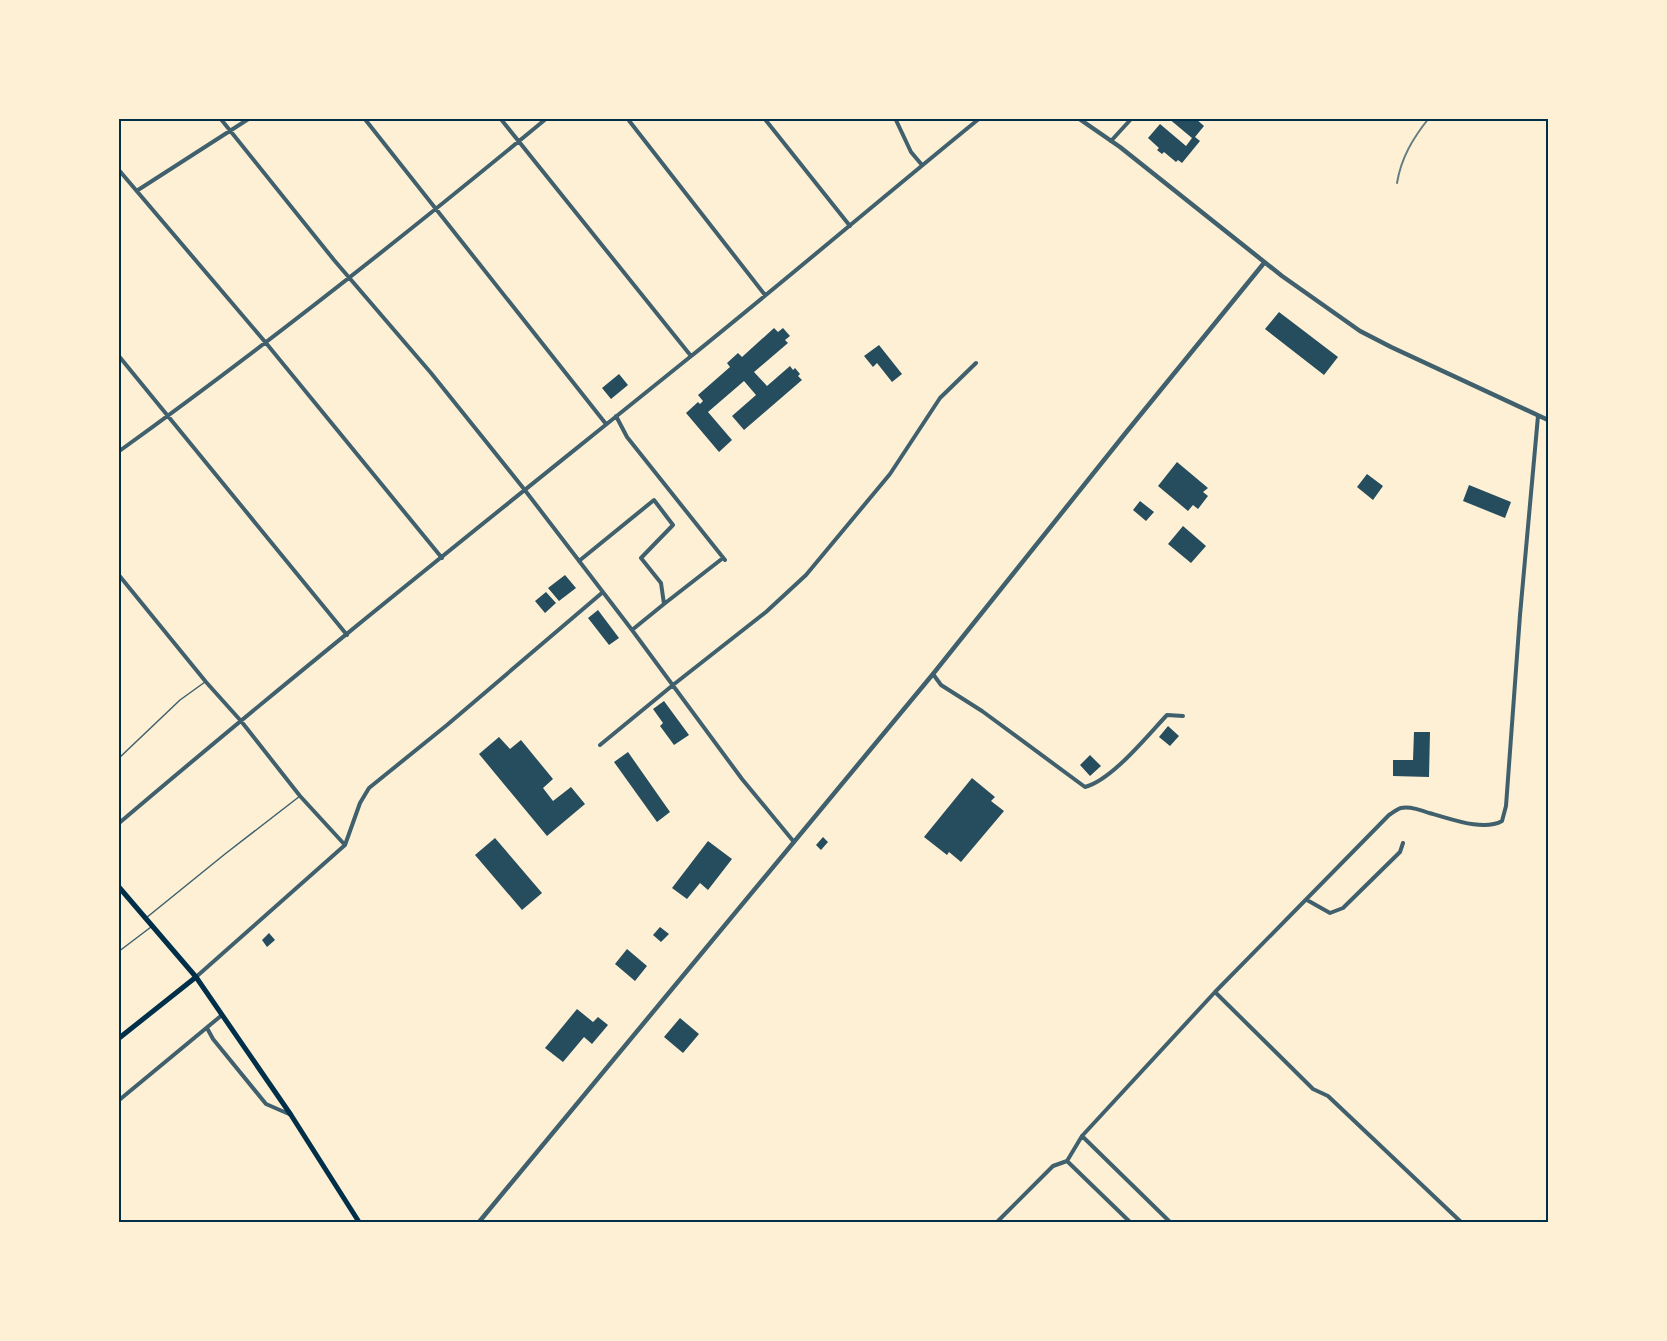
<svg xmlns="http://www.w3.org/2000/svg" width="1667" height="1341" viewBox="0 0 1667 1341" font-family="'Fira Sans Condensed',sans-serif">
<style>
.building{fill:#264d5e}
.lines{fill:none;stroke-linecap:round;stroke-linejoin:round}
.service{stroke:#3f606c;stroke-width:1.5}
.minor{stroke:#3f606c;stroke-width:4}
.tertiary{stroke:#3f606c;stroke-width:4.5}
.secondary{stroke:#003049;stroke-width:5}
.rail{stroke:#657d81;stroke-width:2}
.neatline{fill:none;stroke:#003049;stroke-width:2}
</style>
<rect width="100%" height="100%" fill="#fdf0d5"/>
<path class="building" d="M1168,118H1195L1204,126L1195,137L1200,141L1182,163L1178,160L1176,162L1164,152L1162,154L1157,150L1159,148L1148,138L1160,124L1186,146L1192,138Z
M1279,312L1338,357L1324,375L1265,329Z
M774,328L778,332L783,328L790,336L785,340L788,343L754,372L767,386L790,366L793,370L795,368L800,374L798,376L802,380L744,430L732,416L756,395L744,381L708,412L732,440L719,452L686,413L698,402L700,404L703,401L698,395L730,367L727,363L738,353L742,357Z
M879,345L902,374L892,382L877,363L873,367L864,356Z
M619,374L628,385L611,399L602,388Z
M1177,462L1208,488L1203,492L1208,496L1198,509L1193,505L1188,511L1158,486Z
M1367,474L1383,486L1373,500L1357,487Z
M1469,485L1511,502L1505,518L1463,501Z
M1140,501L1154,512L1146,521L1133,510Z
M1183,526L1206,546L1191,563L1168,544Z
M565,575L576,588L559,601L548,588Z
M546,592L556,603L545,613L535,601Z
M598,610L619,638L609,645L588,618Z
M664,701L689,735L674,745L660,726L663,723L653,709Z
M1168,726L1179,736L1170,746L1159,737Z
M1414,732H1430L1429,777L1393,776V760H1413Z
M499,737L510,749L521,740L553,779L543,788L553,801L571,787L585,804L547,836L479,754Z
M628,752L670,812L657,822L614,762Z
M1090,755L1101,766L1090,776L1080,765Z
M972,778L995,797L991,801L1004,811L961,862L949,852L947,855L924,837Z
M823,837L828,842L821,850L816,845Z
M495,838L542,893L522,910L475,855Z
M708,841L732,859L708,890L700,883L687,899L672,888Z
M660,927L669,934L661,942L653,935Z
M269,933L275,940L267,947L262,940Z
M627,949L647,966L635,981L615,964Z
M577,1009L593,1022L598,1017L608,1025L592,1044L584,1037L563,1062L545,1048Z
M680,1018L699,1034L683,1053L664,1037Z"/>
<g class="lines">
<path class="service" d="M118,759L180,700L205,682
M146,918L225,854L300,796
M118,952L151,927"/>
<path class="minor" d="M220,118L334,260L431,373L524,489L632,630L742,779L794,842
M364,118L606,424
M500,118L691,356
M627,118L765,295
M764,118L850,226
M895,118L911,152L922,165
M1111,141L1132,118
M118,169L266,343L442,558
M138,190L250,118
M118,355L347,635
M616,416L627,437L725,560
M118,452C265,346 407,234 547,118
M579,561L654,500L673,525L641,558L661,583L664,604L632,630
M118,574L206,682L241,721L300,796L345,845
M664,604L723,558
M933,674L941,685L982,711L1085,787C1112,780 1147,736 1167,715L1183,716
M600,745L673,685L766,612L806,575L890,474L940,398L976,363
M118,824C306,664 499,511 690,357C788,278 883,197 980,118
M1307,900L1330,913L1343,908L1400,852L1403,843
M196,977L345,845L360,803L369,788L447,725L603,592
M1215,992L1313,1089L1328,1096L1461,1222
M207,1028L213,1039L266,1104L289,1114
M118,1101L222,1015
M1082,1136L1170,1222
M1067,1161L1082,1136L1215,992L1389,815C1392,813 1397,809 1401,808C1410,806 1421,810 1429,813C1449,818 1483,832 1502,821L1506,806L1520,615L1538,416
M1067,1161L1130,1222
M997,1222L1053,1166L1067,1161"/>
<path class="tertiary" d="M1078,118L1120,147L1282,276L1360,331L1391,347L1548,420
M479,1222L933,674L1124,435L1264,263"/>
<path class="secondary" d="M118,886L196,977L291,1115L359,1222
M118,1039L196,977"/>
<path class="rail" d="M1397,183C1401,158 1413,138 1429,118"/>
</g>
<rect width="1667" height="1341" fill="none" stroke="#fdf0d5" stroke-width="240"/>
<rect x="120" y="120" width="1427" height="1101" class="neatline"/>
</svg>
